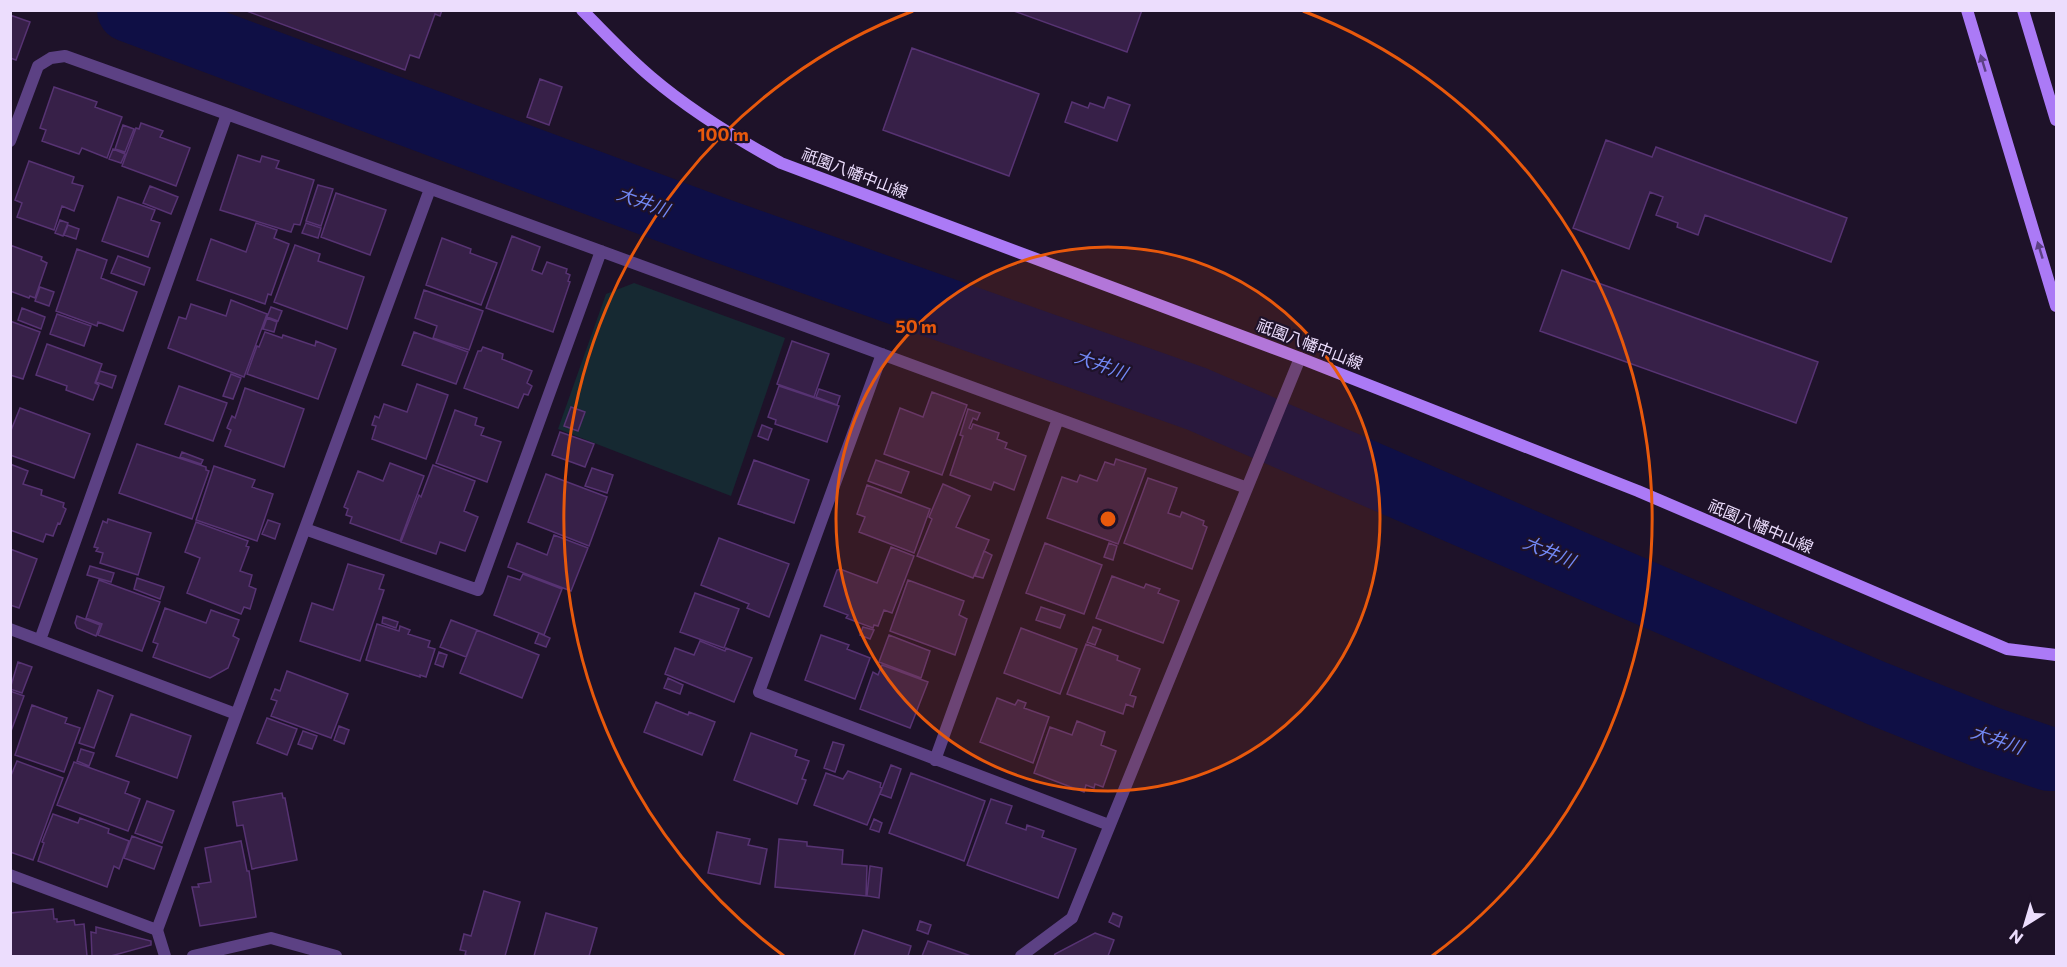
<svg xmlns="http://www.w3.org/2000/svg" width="2067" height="967" viewBox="0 0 2067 967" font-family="Commissioner,'Noto Sans JP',sans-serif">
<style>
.green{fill:#162932}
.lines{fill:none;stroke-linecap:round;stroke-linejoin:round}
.river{stroke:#0f0f45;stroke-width:64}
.building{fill:#372048;stroke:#573373;stroke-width:1.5}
.lane{stroke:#5c4184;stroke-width:12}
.street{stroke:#5c4184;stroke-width:12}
.secondary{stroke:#ab7af6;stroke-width:12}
.oneway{fill:#5d4185}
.ring{fill:none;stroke:#e8590c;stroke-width:3}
.labels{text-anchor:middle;stroke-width:4.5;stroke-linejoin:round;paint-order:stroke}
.street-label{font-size:16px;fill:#ecddfd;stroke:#1e1229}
.water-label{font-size:18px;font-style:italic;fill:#7288f5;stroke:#1e1229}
.centre{fill:#e8590c;stroke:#1e1229;stroke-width:3}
.ring-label{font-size:18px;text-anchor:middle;font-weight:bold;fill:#e8590c;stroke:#1e1229;stroke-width:4.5;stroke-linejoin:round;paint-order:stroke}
</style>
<rect width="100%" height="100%" fill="#1e1229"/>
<path class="green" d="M634,283L785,338L731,496L558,429L606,294Z"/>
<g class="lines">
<path class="river" d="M129,10L714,228L1197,399L1876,693L1988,738L2049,759H2056"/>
</g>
<path class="building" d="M244,10H442L440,16L435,14L419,58L410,55L405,70Z
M1011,10H1142L1127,52Z
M10,15L30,22L16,60L10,58Z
M912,48L1039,94L1009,176L883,130Z
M540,79L562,87L549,125L527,117Z
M54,87L97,102L95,107L122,117L107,158L82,148L79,154L42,141L46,130L40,128Z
M1108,97L1130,105L1117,141L1065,122L1072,102L1088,108L1090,103L1104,108Z
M141,123L163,131L160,137L190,148L176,186L122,166L136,128L139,129Z
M123,125L134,129L125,152L115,149Z
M1606,140L1652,157L1656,147L1847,218L1831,262L1705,215L1698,235L1677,227L1678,223L1656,215L1663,197L1650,192L1629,249L1573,228Z
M113,149L125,154L121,163L109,159Z
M238,155L260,162L262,156L279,161L276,168L314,180L300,225L294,224L291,232L220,210Z
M29,161L74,177L72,183L83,186L74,211L62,206L54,230L17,217L22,203L15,200Z
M318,185L333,189L321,226L306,221Z
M150,186L178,197L171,214L143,203Z
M336,193L386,210L370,255L321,237Z
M118,197L155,210L151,220L160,223L148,257L102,241Z
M60,220L68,223L63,236L55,233Z
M256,223L277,230L274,238L289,244L271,295L268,294L265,304L197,280L211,239L246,252Z
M306,223L321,228L318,238L302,233Z
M68,225L79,229L76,239L64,235Z
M512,236L540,247L532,270L542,274L547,262L567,269L566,273L570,275L568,281L570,282L553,332L486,308Z
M442,238L471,249L470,253L497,263L481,305L426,285Z
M10,245L42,257L41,260L47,263L35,298L30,296L29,298L10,291Z
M295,245L320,254L318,261L364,277L347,329L274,302Z
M77,249L107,260L101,278L137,292L123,331L98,322L97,326L56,311Z
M118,256L150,268L144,285L111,273Z
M1562,270L1818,362L1796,423L1540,331Z
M40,287L54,292L49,306L35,301Z
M424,290L483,311L469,350L433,338L437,326L415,318Z
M231,300L267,314L244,377L168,348L179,317L186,319L191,304L226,316Z
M271,307L282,311L278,321L267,317Z
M22,308L45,317L41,329L18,320Z
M57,314L91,326L84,346L50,334Z
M267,318L277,322L274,332L263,329Z
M10,321L40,332L23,379L10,375Z
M265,332L282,338L283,335L315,346L316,341L336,349L318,399L247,374L257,346L259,347Z
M414,332L468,352L456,384L402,365Z
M792,341L829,354L814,397L777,384Z
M47,344L102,364L95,383L99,385L93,400L66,390L67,386L36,375Z
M483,347L503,354L502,359L532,371L527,383L532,386L528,395L524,394L518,408L464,388L478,351H481Z
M100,371L116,376L112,388L96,382Z
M231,374L241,378L233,399L223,396Z
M417,384L448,395L426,459L372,439L376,426L372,425L375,416L379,418L384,404L407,412Z
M179,386L227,403L213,441L165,424Z
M779,386L839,406L827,442L775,424L776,420L768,417Z
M245,388L304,409L284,467L225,446L231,430L227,428L232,416L235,418Z
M819,389L840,396L837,405L816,397Z
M932,392L967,405L942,475L884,454L900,408L923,417Z
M571,407L585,412L578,431L564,426Z
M20,408L90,434L74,478L10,455V433Z
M968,409L980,413L977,420L973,418L969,428L971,429L973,424L999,433L997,439L1007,443L1005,448L1026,456L1014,490L994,482L991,490L950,475L963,436L960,435Z
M455,410L477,418L475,425L484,428L481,435L501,442L487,482L436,463Z
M762,425L772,429L768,440L758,436Z
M560,432L594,444L585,467L552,455Z
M137,444L206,467V470L209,471L192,519L119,493Z
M182,452L203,460L201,464L180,457Z
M1116,459L1146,469L1118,544L1047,518L1062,477L1077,482L1080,475L1097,481L1105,462L1114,465Z
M754,460L809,480L794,523L738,504Z
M876,460L909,472L901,493L868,481Z
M390,463L424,476L400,541L350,523L352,517L346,515L348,509L344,507L358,471L383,481Z
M10,464L28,471L23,484L42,490L41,495L64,503L63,507L66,509L60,524L58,523L53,536L46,534L43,542L10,530Z
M433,465L475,481L464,511L478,517L465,551L440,542L436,554L401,542L419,495L421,497Z
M214,466L255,480L252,487L273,494L257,541L196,520Z
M592,468L613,475L607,493L585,486Z
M546,474L607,497L589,546L528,522Z
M1148,478L1177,488L1168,513L1180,517L1182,512L1204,521L1203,525L1207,527L1192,569L1124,543Z
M943,484L970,496L956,527L989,540L973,578L917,556L932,519L929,517Z
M867,485L930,509L914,553L859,532L865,517L857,514Z
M108,519L151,533L138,575L100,563L103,553L96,551L98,548L94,547L103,521L107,523Z
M268,520L280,524L275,539L262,534Z
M196,522L248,541L246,546L249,547L240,571L252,575L249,586L256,589L250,609L244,607L241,614L187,593L200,558L185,552Z
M554,535L588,548L571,591L508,567L517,543L547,555Z
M719,538L789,564L769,617L747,608L749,604L701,585Z
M1045,543L1102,565L1084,614L1026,593Z
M1109,543L1117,546L1113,560L1104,557Z
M891,547L914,556L892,613L884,610L878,626L874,625L873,628L846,618L848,615L824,606L837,570L840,569L877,583Z
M10,549L37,559L19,608L10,605Z
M984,551L992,555L983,578L975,576Z
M348,564L384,575L379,589L384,590L360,661L300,641L312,603L333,610Z
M90,566L114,573L111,582L87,575Z
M523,574L562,589L544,635L494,615L508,576L520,580Z
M1112,576L1144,588L1146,584L1160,589L1158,593L1179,601L1163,643L1096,618Z
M137,578L164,587L160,599L134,589Z
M99,580L160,602L142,651L98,635L102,624L86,618Z
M908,580L964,601L959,615L967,619L955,655L890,631Z
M695,593L739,609L724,648L680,632Z
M1041,607L1065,615L1060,628L1036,620Z
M165,608L206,623L211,610L239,620L233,636L239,639L228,668L210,678L153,657L158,644L153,642Z
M77,616L100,625L96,636L77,628L75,623Z
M383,617L398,622L396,628L382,623Z
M451,620L477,630L466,657L440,647Z
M377,624L399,631L400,626L410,630L408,634L430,641L428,647L435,649L426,677L420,675V677L366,660Z
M863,627L874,630L870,639L860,635Z
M1093,627L1101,630L1095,645L1087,642Z
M1021,628L1077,649L1060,694L1004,673Z
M477,630L539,655L522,698L460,673Z
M539,633L550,638L546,647L535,643Z
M821,635L849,645L847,649L870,658L855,699L805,680Z
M889,635L930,651L921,678L879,662Z
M700,641L725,651L726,648L752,658L734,702L665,674L675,648L694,655Z
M1086,644L1118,656L1117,660L1140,669L1130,695L1136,697L1133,707L1126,704L1123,714L1067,694Z
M439,652L447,655L443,667L435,664Z
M18,662L32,667L22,693L10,689Z
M882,665L928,682L910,728L860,709L873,672L878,675Z
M287,671L348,694L331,738L271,716L277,701L271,699L275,689L280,691Z
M668,678L683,685L680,694L664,688Z
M98,690L113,696L94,748L79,743Z
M10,691L24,696L10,734Z
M997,698L1015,705L1018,700L1026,703L1024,708L1049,717L1033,763L980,742Z
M656,702L688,715L689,712L715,722L702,755L644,732Z
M32,705L67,718L65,723L80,728L64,772L15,755Z
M131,714L191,736L177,778L116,756Z
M267,718L297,729L287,755L257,743Z
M1077,721L1105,732L1101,745L1116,751L1103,787L1095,784L1094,788L1086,785L1084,792L1034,773L1050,727L1072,735Z
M339,726L349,730L344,744L334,740Z
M303,731L317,736L312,749L298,744Z
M751,733L797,750L795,756L809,761L802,779L806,780L797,804L734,780Z
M833,742L844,745L835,772L824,768Z
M81,749L94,753L89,766L77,761Z
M17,761L63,778L33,860L10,852V778Z
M74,762L129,782L125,793L140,799L128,831L57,805Z
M891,765L901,769L891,798L880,794Z
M848,771L881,783L880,787L882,788L867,825L814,805L826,773L843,779Z
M911,773L985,801L964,861L889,833Z
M282,793L283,798H285L297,860L252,869L243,825L237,826L233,802Z
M991,799L1012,806L1006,823L1026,830L1027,825L1044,831L1042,837L1076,849L1058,898L967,865Z
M147,801L174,811L162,843L135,833Z
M53,814L78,823L80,818L109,829L108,833L129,841L119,869L114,866L107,887L38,861L44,843L42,842Z
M874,819L882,823L879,832L870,829Z
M717,832L750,839L748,845L767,849L760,884L708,873Z
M132,836L162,847L154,869L124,858Z
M779,839L807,842V846L843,850L842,864L867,866L866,896L775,887Z
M241,841L247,871H249L256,917L200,926L192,887H199L198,884L211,882L205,848Z
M870,866L882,868L879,898L867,896Z
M484,891L520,902L505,956H469L465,955L466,951L460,950L464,934L471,936Z
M53,909L54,919H57V922L74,920L75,925L84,924L87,956H10V913Z
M546,913L597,928L589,956H534Z
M1113,913L1122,917L1119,927L1109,922Z
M920,921L931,925L928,934L917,930Z
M96,927L151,941V945L111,956H92L91,932L96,933Z
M863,930L911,946L908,956H854Z
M1095,933L1114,940L1108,956H1054L1055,954Z
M928,941L971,956H922Z"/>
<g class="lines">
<path class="lane" d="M157,930L165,956
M193,956L271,938L336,956"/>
<path class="street" d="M10,141L38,66L51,58L65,56L227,114L1247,488
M882,354L759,692L1109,825
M305,529L478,590L601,251
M10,629L236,714
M40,640L227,114
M935,760L1058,419
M10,875L157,930L430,189
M1021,956L1072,918L1300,358"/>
<path class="secondary" d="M582,10C605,33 627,57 651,77C691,111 735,138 781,163L1300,358L1638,491L2007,649L2056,655
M1967,10L2056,306
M2023,10L2056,120"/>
</g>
<defs><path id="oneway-solid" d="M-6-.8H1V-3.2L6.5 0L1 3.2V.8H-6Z" transform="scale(1.5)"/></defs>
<g class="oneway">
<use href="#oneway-solid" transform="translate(1983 63) rotate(-107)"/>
<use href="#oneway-solid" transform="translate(2040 250) rotate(-107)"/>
</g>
<circle cx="1108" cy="519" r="272" fill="#e8590c" fill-opacity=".12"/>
<g class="ring">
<circle cx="1108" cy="519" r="272"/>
<path d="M784 956A544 544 0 0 1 913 11M1303 11A544 544 0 0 1 1432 956"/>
</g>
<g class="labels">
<g class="street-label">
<text transform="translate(855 173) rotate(21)" y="6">祇園八幡中山線</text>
<text transform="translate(1310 344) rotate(21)" y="6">祇園八幡中山線</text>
<text transform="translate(1761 526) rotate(23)" y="6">祇園八幡中山線</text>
</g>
<g class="water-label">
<text transform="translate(643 202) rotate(20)" y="6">大井川</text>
<text transform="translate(1101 365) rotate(20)" y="6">大井川</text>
<text transform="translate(1549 552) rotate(23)" y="6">大井川</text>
<text transform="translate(1997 740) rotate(19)" y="6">大井川</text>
</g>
</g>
<circle cx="1108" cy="519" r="9" class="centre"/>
<g class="ring-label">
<text x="723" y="141">100 m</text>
<text x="916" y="333">50 m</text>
</g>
<rect width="2067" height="967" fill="none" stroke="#ecddfd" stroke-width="24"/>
<g transform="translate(2025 925) rotate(217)" stroke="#1e1229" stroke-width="4.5" paint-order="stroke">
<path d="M0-4.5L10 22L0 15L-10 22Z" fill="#ecddfd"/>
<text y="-9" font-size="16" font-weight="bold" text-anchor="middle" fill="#ecddfd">N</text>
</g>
</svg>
